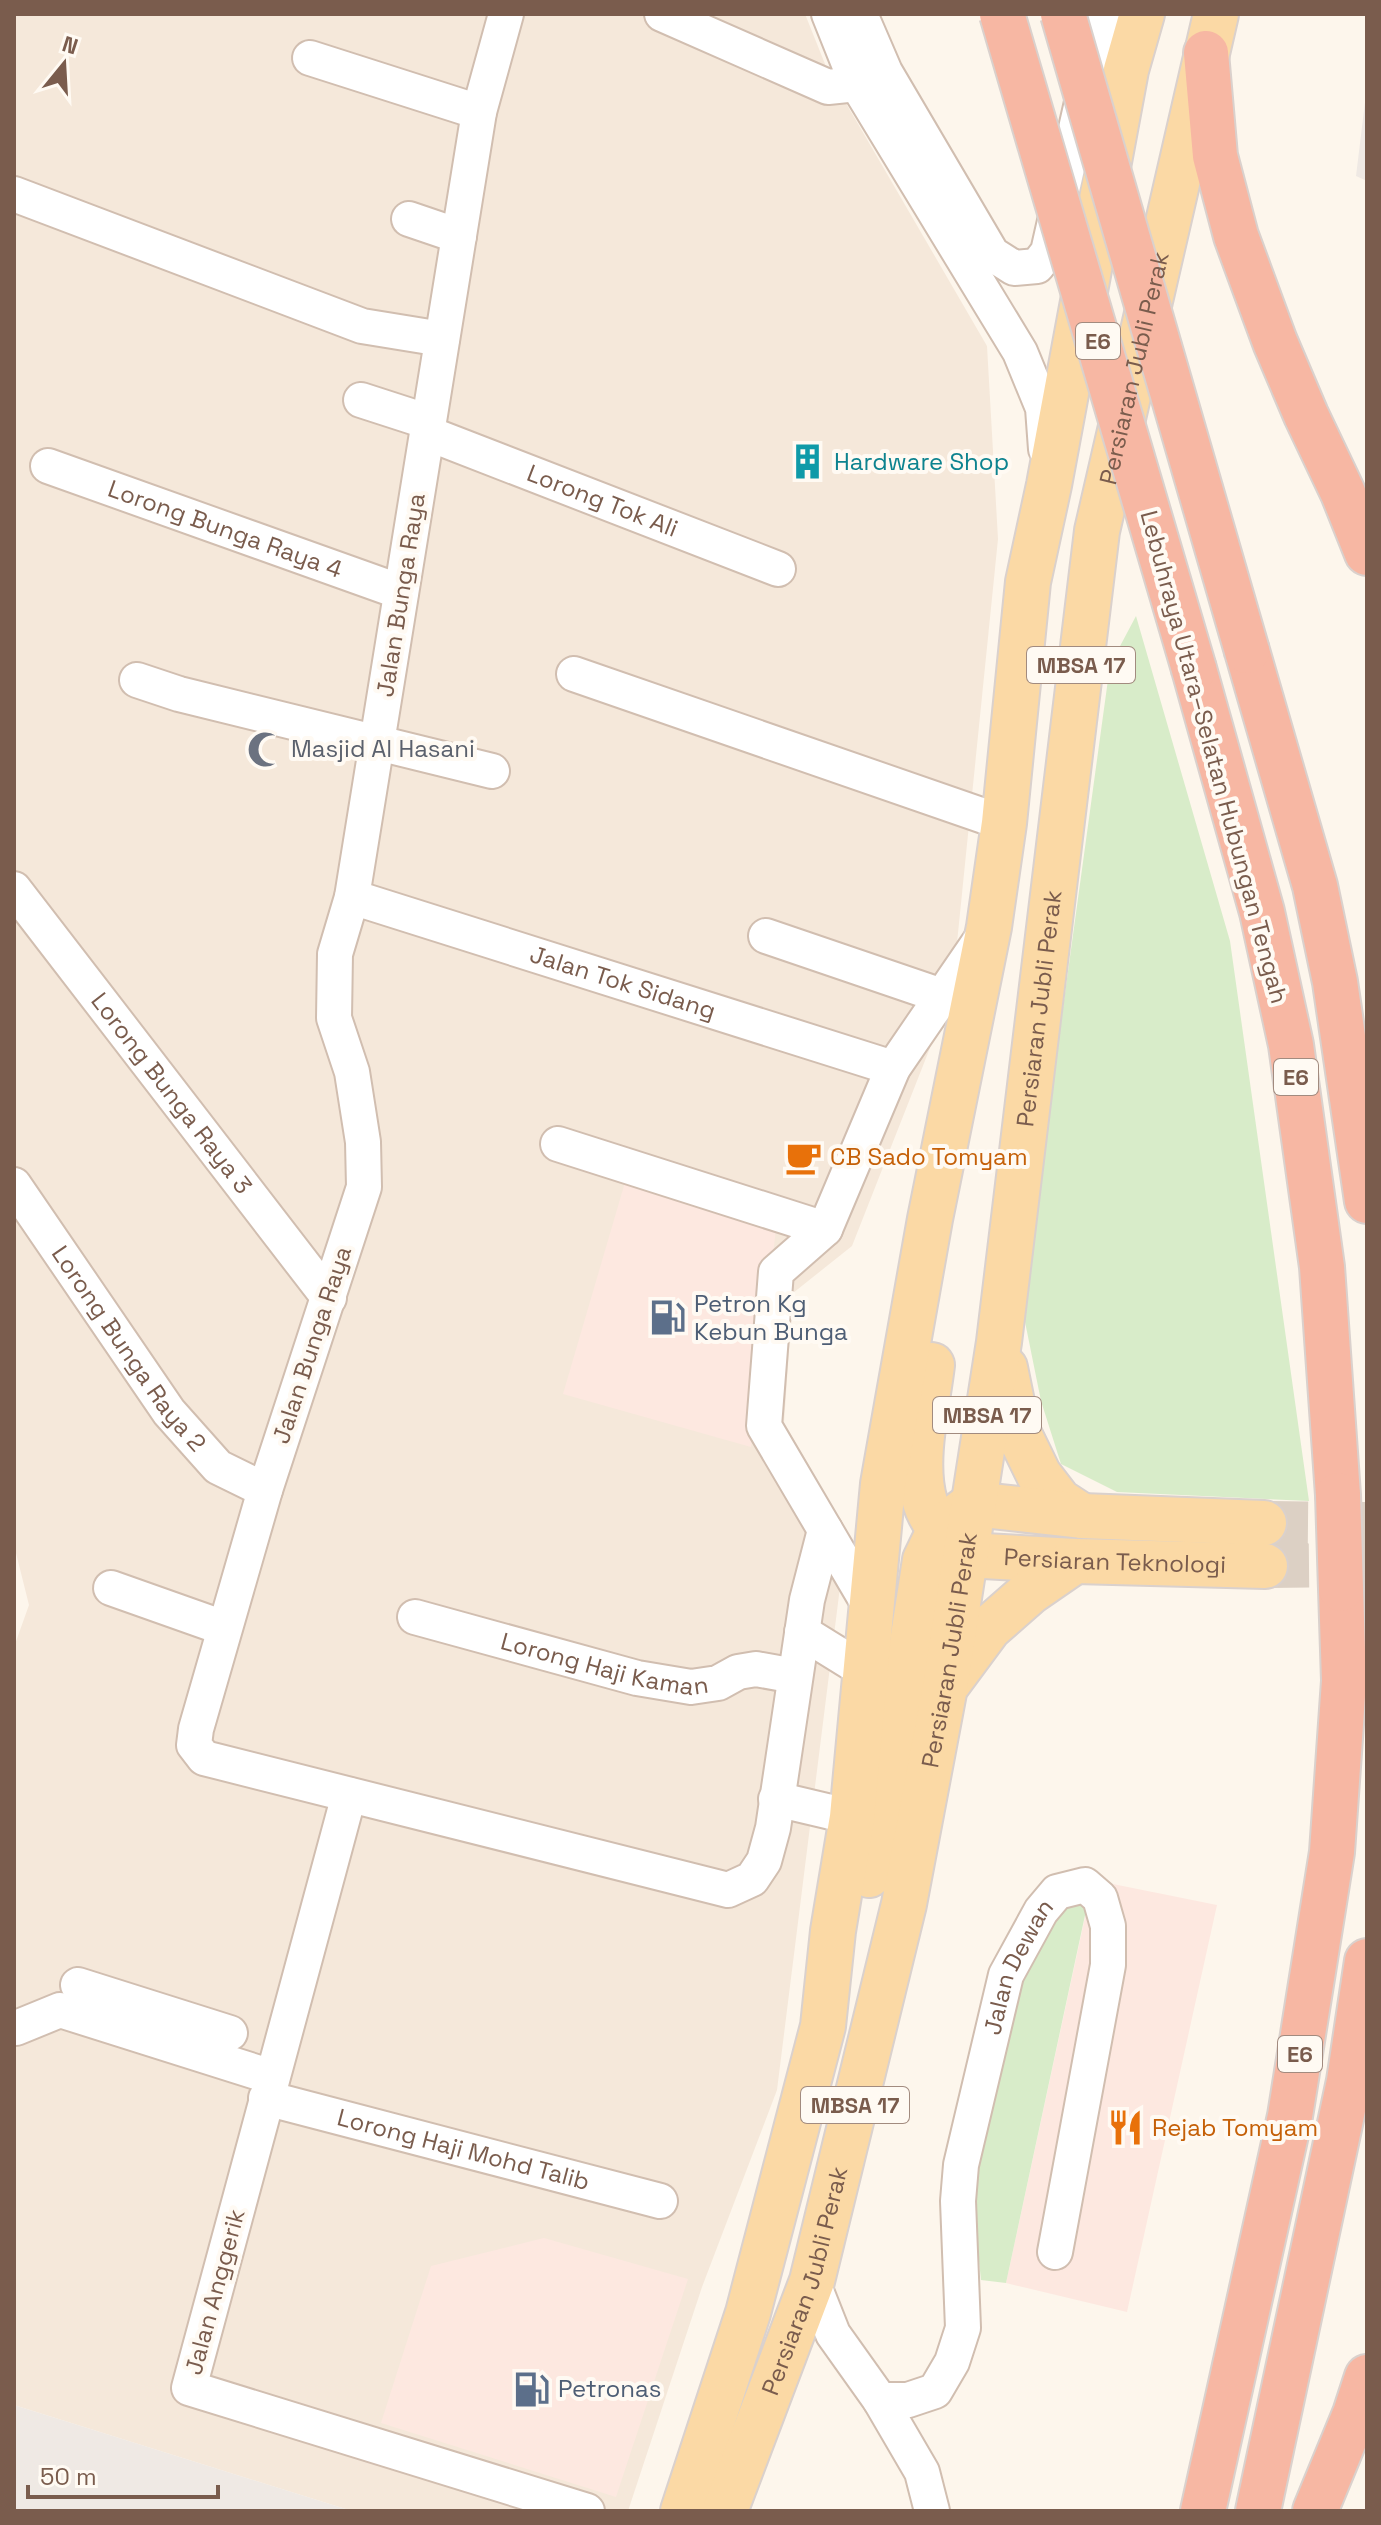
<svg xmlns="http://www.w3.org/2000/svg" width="1381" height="2525" viewBox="0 0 1381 2525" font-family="'Space Grotesk',sans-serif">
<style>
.residential{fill:#f5e8da}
.commercial{fill:#fde8e0}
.industrial{fill:#efe9e4}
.green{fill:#d8ecc9}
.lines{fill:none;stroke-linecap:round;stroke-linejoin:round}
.major-tunnel{stroke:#dcd0c4;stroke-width:44;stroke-dasharray:44 22;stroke-linecap:butt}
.minor-casing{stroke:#d1beb0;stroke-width:38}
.major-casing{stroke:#dad1cd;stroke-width:48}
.highway-casing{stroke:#dad1cd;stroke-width:48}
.minor{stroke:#fff;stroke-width:34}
.major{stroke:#fbd9a5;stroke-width:44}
.highway{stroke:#f7b7a3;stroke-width:44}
.highway-bridge-casing{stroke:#dad1cd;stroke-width:48;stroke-linecap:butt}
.highway-bridge{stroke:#f7b7a3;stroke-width:44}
.labels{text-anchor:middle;stroke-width:8;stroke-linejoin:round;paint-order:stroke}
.shield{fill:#fffaf3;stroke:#a28b7f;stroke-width:2}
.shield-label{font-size:22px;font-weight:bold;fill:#7a5c4d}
.street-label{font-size:24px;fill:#7a5c4d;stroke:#fffaf3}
.culture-label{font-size:24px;fill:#0d838f;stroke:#fffaf3;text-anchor:start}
.worship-label{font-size:24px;fill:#5b616d;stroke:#fffaf3;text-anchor:start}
.food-label{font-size:24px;fill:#c56008;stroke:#fffaf3;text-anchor:start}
.service-label{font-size:24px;fill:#4e5e75;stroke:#fffaf3;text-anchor:start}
</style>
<rect width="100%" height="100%" fill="#fdf6ec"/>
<path class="residential" d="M14,14H805L829,74L987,346L998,539L952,992L852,1246L793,1293L784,1423L847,1531L777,2090L702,2287L628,2511H352L14,2405V1647L29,1605L14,1545Z"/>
<path class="commercial" d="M628,1172L777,1220L751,1447L563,1394Z
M1093,1880L1217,1905L1127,2312L1006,2283Z
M544,2238L688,2279L616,2497L381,2423L431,2266Z"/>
<path class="industrial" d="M1367,86V181L1356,176Z
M14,2405L352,2511H14Z"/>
<path class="green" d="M1136,616L1230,941L1309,1501L1117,1492L1061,1464L1041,1401L1022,1307L1110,665Z
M1062,1903L1087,1906L1006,2283L981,2280L970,2174L1013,1970Z"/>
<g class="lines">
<path class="major-tunnel" d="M1264,1523L1367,1524
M1265,1566L1367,1565"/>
<defs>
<g id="minor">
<path d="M506,14L479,112L352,897L335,954L334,1018L352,1072L363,1142L364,1187L265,1490L196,1729L194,1745L204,1758L728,1890L752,1879L764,1861L773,1828L807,1600L825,1530"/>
<path d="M662,14L828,87L857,84L877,75"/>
<path d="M829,14L857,84L1020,352L1043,408L1046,449"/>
<path d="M860,14L885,72L992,254L1014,268L1037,266L1048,252L1095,45L1106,14"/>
<path d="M310,58L479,112"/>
<path d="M14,194L362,326L442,339"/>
<path d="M409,219L459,236"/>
<path d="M361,400L429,422"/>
<path id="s1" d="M427,433L778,569"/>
<path id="s2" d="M48,466L401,592"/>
<path d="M574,674L1004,823"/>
<path d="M137,680L179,694L492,771"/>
<path id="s3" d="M14,889L329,1298"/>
<path id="s4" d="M352,897L893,1068"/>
<path d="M766,936L942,996"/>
<path d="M558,1144L825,1229"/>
<path id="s5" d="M14,1185L169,1412L218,1467L265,1490"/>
<path d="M111,1588L224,1628"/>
<path d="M871,1608L764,1426L776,1272L825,1229L893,1068L982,938"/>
<path id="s6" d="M415,1617L637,1678L691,1687L718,1683L738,1672L756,1669L795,1676"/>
<path d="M802,1632L865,1671"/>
<path d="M349,1795L189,2388L587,2511"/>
<path d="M776,1799L852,1817"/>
<path d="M78,1985L230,2033"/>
<path d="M16,2028L60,2010L272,2077"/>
<path id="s7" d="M266,2098L660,2201"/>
<path d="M812,2281L833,2334L880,2400L922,2472L932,2511"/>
<path id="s8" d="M880,2400H908L935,2391L952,2362L963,2328L958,2201L961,2165L1006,1975L1041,1911L1057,1892L1085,1885L1100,1898L1108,1926V1965L1055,2252"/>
</g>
<g id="major">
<path d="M932,1365C927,1407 913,1462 925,1502C930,1519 945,1537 957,1548"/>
<path d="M1005,1368L1018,1432L1039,1475L1059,1501L1082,1516"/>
<path d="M973,1504L1082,1516L1264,1523"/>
<path id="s9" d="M965,1555L1075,1561L1265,1566"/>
<path d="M949,1682L989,1628L1030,1592L1075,1561"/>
<path d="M869,1875L888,1795L925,1560L940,1529L973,1504"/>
<path d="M683,2511L748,2313L823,2026L833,1931L852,1817L883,1484L930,1219L989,927L1004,823L1028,582L1049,485L1126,70L1142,14"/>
<path id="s10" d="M725,2511L812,2281L904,1904L945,1687L999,1342L1097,531L1216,14"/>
</g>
<path id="highway" d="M1206,53L1215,156L1236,236L1275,342L1306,415L1343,493L1367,553
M1247,651L1315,886L1335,982L1367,1201
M1194,669L1262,912L1291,1045L1322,1267L1338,1495
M1203,2511L1290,2116L1332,1852L1344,1681L1341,1589
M1258,2511L1349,2081L1367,1961
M1315,2511L1355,2414L1367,2377"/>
</defs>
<use href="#minor" class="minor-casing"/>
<use href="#major" class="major-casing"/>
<use href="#highway" class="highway-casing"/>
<use href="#minor" class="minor"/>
<use href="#major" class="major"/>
<use href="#highway" class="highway"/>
<defs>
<path id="highway-bridge" d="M1002,14L1194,669
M1063,14L1247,651
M1338,1495L1341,1589"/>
</defs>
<use href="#highway-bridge" class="highway-bridge-casing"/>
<use href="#highway-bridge" class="highway-bridge"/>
</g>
<defs>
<symbol id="building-bare" viewBox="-9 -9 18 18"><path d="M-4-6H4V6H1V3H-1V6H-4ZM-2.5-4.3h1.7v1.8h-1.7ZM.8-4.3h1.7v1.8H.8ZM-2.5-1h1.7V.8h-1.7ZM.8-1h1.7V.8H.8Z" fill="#0f9aa8" stroke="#fffaf3" stroke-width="2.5" paint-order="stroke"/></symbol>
<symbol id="mosque-bare" viewBox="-9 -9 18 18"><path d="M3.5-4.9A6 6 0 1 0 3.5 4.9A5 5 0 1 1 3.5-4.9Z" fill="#6b7280" stroke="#fffaf3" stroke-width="2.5" paint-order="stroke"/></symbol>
<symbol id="cafe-bare" viewBox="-9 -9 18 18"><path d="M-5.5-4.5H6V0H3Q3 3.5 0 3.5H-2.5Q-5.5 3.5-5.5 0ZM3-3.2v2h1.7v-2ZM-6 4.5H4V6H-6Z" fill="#e8710a" stroke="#fffaf3" stroke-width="2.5" paint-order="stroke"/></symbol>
<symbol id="fuel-bare" viewBox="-9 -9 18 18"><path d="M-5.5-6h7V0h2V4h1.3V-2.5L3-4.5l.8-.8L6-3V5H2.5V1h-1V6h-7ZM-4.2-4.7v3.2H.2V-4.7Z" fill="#5c6f8a" stroke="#fffaf3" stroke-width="2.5" paint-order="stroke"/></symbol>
<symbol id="restaurant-bare" viewBox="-9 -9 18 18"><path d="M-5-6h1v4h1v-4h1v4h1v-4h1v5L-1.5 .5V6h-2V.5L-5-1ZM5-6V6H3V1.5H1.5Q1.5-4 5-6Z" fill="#e8710a" stroke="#fffaf3" stroke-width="2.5" paint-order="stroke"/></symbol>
</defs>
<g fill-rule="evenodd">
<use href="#building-bare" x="782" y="436" width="51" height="51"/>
<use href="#mosque-bare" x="240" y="724" width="51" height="51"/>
<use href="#cafe-bare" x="778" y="1132" width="51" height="51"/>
<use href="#fuel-bare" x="642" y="1292" width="51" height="51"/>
<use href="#restaurant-bare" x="1100" y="2102" width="51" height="51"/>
<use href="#fuel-bare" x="506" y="2364" width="51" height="51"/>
</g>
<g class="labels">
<g class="shield">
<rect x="1076" y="323" width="44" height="36" rx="6"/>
<rect x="1027" y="647" width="108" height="36" rx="6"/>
<rect x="1274" y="1059" width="44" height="36" rx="6"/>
<rect x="933" y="1397" width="108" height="36" rx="6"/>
<rect x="1278" y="2036" width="44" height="36" rx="6"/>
<rect x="801" y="2087" width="108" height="36" rx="6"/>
</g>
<g class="shield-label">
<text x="1098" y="349">E6</text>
<text x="1081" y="673">MBSA 17</text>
<text x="1296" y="1085">E6</text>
<text x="987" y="1423">MBSA 17</text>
<text x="1300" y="2062">E6</text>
<text x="855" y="2113">MBSA 17</text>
</g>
<g class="street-label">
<text dy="8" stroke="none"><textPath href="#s10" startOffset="2188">Persiaran Jubli Perak</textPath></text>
<text dy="8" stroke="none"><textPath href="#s1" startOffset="188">Lorong Tok Ali</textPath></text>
<text dy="8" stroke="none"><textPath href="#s2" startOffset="188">Lorong Bunga Raya 4</textPath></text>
<text transform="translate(401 595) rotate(-81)" y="8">Jalan Bunga Raya</text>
<text transform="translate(1214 757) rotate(75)" y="8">Lebuhraya Utara–Selatan Hubungan Tengah</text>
<text dy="8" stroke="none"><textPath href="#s4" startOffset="284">Jalan Tok Sidang</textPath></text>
<text dy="8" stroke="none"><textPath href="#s10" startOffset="1540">Persiaran Jubli Perak</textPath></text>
<text dy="8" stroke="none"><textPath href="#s3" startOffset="258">Lorong Bunga Raya 3</textPath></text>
<text transform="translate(312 1345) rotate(-72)" y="8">Jalan Bunga Raya</text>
<text dy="8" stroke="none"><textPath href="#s5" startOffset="200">Lorong Bunga Raya 2</textPath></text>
<text dy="8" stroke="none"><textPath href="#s9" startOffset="150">Persiaran Teknologi</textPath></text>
<text dy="8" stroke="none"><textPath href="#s10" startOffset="892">Persiaran Jubli Perak</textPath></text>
<text dy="8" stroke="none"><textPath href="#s6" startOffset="196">Lorong Haji Kaman</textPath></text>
<text dy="8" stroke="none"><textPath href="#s8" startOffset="496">Jalan Dewan</textPath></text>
<text dy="8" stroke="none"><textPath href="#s7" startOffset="204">Lorong Haji Mohd Talib</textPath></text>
<text dy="8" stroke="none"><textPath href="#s10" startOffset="244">Persiaran Jubli Perak</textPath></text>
<text transform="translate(215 2292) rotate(-75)" y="8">Jalan Anggerik</text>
</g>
<g class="culture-label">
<text x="834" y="470">Hardware Shop</text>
</g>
<g class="worship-label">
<text x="291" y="757">Masjid Al Hasani</text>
</g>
<g class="food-label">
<text x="830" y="1165">CB Sado Tomyam</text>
<text x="1152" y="2136">Rejab Tomyam</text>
</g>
<g class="service-label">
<text x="694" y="1312">Petron Kg<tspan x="694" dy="28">Kebun Bunga</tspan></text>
<text x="558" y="2397">Petronas</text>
</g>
</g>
<rect width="1381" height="2525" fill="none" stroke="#7a5c4d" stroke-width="32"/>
<g transform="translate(64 64) rotate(18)" stroke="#fffaf3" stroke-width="6" paint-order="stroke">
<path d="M0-6L14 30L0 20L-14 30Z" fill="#7a5c4d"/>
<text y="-12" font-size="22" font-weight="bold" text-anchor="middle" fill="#7a5c4d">N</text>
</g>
<path d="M28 2485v12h190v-12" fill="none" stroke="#7a5c4d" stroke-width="4"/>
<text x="40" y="2485" font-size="24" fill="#7a5c4d" stroke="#fffaf3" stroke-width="6" paint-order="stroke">50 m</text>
</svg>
